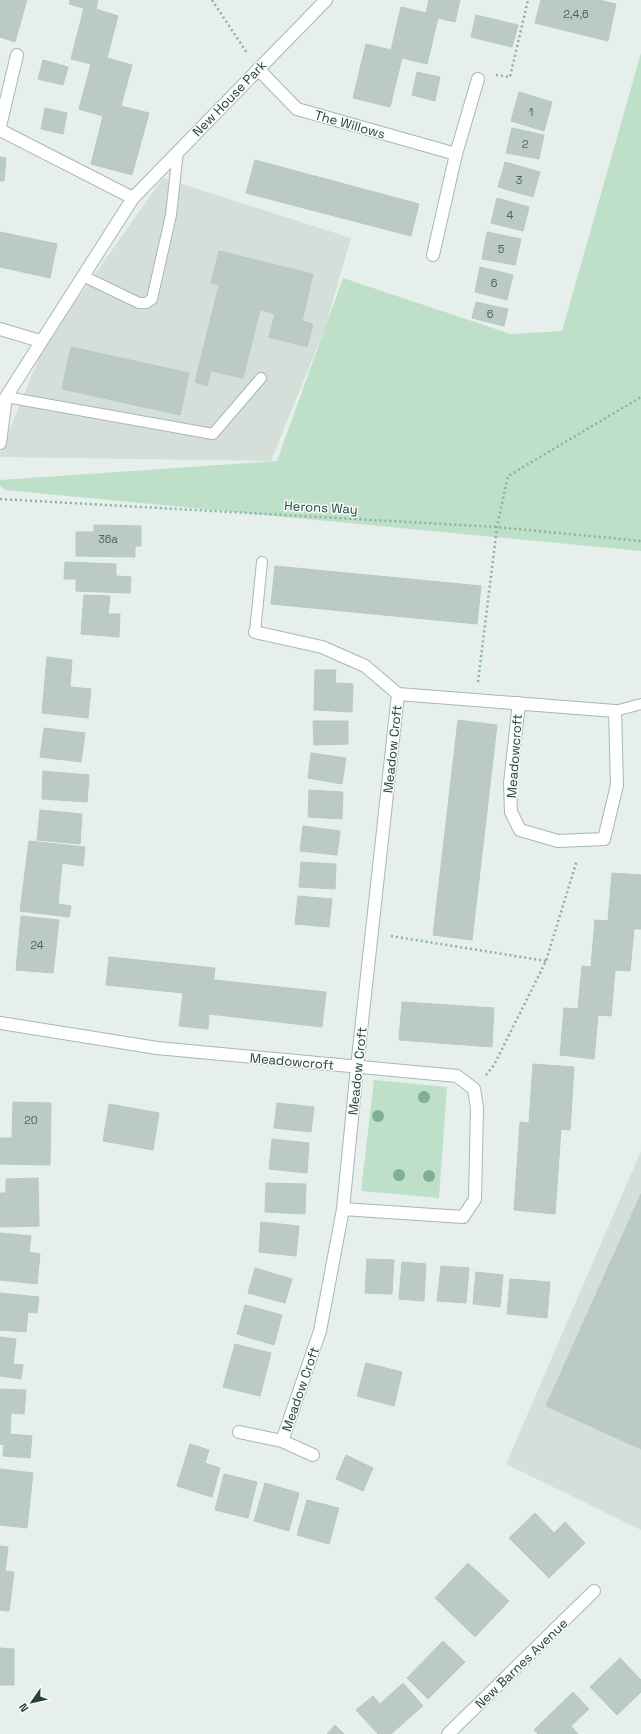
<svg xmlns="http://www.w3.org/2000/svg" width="641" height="1734" viewBox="0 0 641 1734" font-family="'Space Grotesk',sans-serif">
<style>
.built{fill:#d4dfda}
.green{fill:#bfe0c8}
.building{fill:#bbcac4;stroke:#b8c9c2}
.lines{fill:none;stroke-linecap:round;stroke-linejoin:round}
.lane-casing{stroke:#a8b8b2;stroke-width:12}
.street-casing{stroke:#a8b8b2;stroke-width:14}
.path{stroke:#86b3a5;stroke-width:2.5;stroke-dasharray:2 3;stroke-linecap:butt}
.lane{stroke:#fff;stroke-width:10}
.street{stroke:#fff;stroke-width:12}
.tree{fill:#80af93}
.labels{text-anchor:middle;stroke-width:3;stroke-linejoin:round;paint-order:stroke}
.number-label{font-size:11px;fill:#4a645c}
.street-label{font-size:13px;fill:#24423a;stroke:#f7fbf9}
</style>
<rect width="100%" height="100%" fill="#e6efeb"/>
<path class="built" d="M163,178L351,238L325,328L271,461L0,457V453L44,346Z
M641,1151V1530L506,1464Z"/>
<path class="green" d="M641,53V551L5,490L0,486V480L277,461L343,278L511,334L562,331Z
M374,1080L447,1087L439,1198L361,1191Z"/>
<path class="building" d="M0,0H27L15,42L0,37Z
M70,0H98L96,9L118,16L107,58L132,65L121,106L149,113L132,175L91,164L103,116L79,109L91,64L71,59L84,8L69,4Z
M429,0H460L455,22L438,18L427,64L402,58L390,107L353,98L366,44L391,50L401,7L426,13Z
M541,0H599L616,4L608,41L535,23Z
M476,15L518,25L512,47L471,37Z
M43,60L68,67L63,85L38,79Z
M417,72L440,77L435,101L412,95Z
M519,92L552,102L544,131L511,121Z
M45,108L67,113L63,134L41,129Z
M512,128L544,135L539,159L506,153Z
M0,157L6,158L4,181H0Z
M255,160L419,204L411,236L246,193Z
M505,162L540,172L533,197L498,187Z
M497,198L529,207L523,231L491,223Z
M0,232L57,244L50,278L0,267Z
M487,232L521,239L515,265L482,259Z
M219,251L313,274L302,321L313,324L307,347L269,337L275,314L260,310L243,378L211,371L207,386L195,382L219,285L211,283Z
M480,267L513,275L507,300L475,292Z
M476,302L508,309L504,326L472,318Z
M71,347L189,373L180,415L62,389Z
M94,525L141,526V546H135V557L76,556V532H94Z
M65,562L116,564V576L131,577L130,593L76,591V579H64Z
M275,566L481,586L477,624L271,604Z
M84,595L110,596L108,614H120L119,637L81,634Z
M47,657L72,660L70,687L91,689L88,718L42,713Z
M315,670H336L335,683L353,684L352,712L314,710Z
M458,720L497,725L472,940L433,935Z
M313,721H348V744L314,745Z
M44,728L85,733L81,762L40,757Z
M311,753L346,758L342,784L308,778Z
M43,771L89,775L87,802L42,799Z
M309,790L343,792L342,819L308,817Z
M40,810L82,814L80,844L37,840Z
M303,826L340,831L337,855L300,851Z
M29,841L85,847L83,866L62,863L58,904L71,906L69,917L20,911Z
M301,862L336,864L335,889L299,887Z
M612,873L641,875V929H634L630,971L615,970L611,1016L598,1015L594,1059L560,1055L564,1008L578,1009L582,966L591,967L595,920L608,921Z
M298,896L332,899L329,927L295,924Z
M21,916L59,920L53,973L16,970Z
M109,957L215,968L212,996L106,985Z
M214,980L326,992L322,1027L209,1014L208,1029L179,1026L183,993L212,996Z
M402,1002L494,1008L492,1047L399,1040Z
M533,1064L574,1067L570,1130L561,1129L555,1214L514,1210L520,1122L529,1123Z
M13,1102L51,1103L50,1165L0,1164V1138H12Z
M277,1103L314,1107L311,1132L274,1128Z
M109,1104L159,1113L153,1150L103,1141Z
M272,1139L309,1143L307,1173L269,1169Z
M38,1178L39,1226L0,1227V1193H6V1179Z
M266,1183L306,1184L305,1214L265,1212Z
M641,1194V1449L546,1406Z
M261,1222L299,1226L296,1256L259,1252Z
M0,1233L31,1236L29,1252L40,1254L37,1284L0,1280Z
M367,1259L394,1260L392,1294L365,1293Z
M402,1262L426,1264L424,1301L399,1299Z
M441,1266L469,1268L466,1303L437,1301Z
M255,1268L292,1279L285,1303L248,1293Z
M476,1272L503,1275L500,1307L473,1304Z
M510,1279L550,1282L547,1318L507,1314Z
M0,1293L39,1297L37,1313L28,1312L26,1332L0,1330Z
M245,1305L282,1315L274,1345L237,1334Z
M0,1337L16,1339L13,1364L23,1365L21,1379L0,1376Z
M235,1344L271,1353L260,1396L223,1387Z
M366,1363L402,1372L394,1406L357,1396Z
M0,1389L26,1390L24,1414L11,1413L10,1434L32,1436L30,1458L3,1456L4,1445L0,1444Z
M190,1444L209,1450L205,1463L220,1468L212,1497L177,1486Z
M346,1455L373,1468L363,1491L336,1479Z
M0,1469L33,1473L27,1528L0,1525Z
M224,1474L257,1482L248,1518L215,1510Z
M265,1483L299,1493L289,1531L254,1521Z
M307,1500L339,1508L329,1544L297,1535Z
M535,1513L554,1533L565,1522L585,1543L549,1578L509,1538Z
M0,1546L8,1547L5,1571L14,1572L9,1611L0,1610Z
M468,1563L509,1601L475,1637L435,1598Z
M443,1641L465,1662L428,1699L407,1678Z
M0,1648L14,1649V1685H0Z
M620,1658L641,1680V1692L617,1715L590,1687Z
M403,1683L423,1706L391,1734H378L356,1710L373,1696L380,1704Z
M573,1692L589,1709L571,1726L578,1734H538L534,1730Z
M335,1725L344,1734H327Z"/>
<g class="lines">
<defs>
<path id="lane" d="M83,276L139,303H146L152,299L171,215L178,151
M6,397L213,434L261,378
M255,632L262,562
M615,711L641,704"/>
<path id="street" d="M258,69L297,109L456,154
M0,126L17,55
M0,130L133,198
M433,255L456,154L478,79
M0,329L40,341
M0,443L6,397L133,198L326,0
M255,632L322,647L365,666L398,694L615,711L617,785L604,839L558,841L520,830L511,812L510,783L519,703
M0,1023L157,1048L457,1076L474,1089L477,1108L475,1199L463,1217L343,1209
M239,1432L282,1441L313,1455
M282,1441L320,1331L343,1209L357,1067L398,694
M448,1734L594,1591"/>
</defs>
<use href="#lane" class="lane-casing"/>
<use href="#street" class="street-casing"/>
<path class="path" d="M212,0L247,53
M496,75L510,77L528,0
M0,499L497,527L641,541
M478,682L497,527L508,476L641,397
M391,936L546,961
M486,1075L494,1065L546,961L577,860"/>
<use href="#lane" class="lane"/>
<use href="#street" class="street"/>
</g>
<g class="tree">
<circle cx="424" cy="1097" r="6"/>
<circle cx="378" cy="1116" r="6"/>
<circle cx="399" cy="1175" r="6"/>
<circle cx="429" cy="1176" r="6"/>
</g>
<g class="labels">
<g class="number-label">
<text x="576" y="18">2,4,6</text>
<text x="531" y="116">1</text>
<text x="525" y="148">2</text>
<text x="519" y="184">3</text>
<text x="510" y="219">4</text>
<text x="501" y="253">5</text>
<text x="494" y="287">6</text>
<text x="490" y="318">6</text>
<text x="108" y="543">36a</text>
<text x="37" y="949">24</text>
<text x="31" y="1124">20</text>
</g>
<g class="street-label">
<text transform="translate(229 98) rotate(-46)" y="5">New House Park</text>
<text transform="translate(350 124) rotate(16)" y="5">The Willows</text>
<text transform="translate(321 507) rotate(3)" y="5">Herons Way</text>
<text transform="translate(392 749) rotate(-84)" y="5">Meadow Croft</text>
<text transform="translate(514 756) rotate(-86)" y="5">Meadowcroft</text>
<text transform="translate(292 1061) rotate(5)" y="5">Meadowcroft</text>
<text transform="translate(357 1071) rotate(-84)" y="5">Meadow Croft</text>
<text transform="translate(300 1389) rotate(-71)" y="5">Meadow Croft</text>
<text transform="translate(521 1663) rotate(-44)" y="5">New Barnes Avenue</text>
</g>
</g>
<g transform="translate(32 1702) rotate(236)" stroke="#f7fbf9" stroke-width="3" paint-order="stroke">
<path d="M0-3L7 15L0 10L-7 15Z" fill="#24423a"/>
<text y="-6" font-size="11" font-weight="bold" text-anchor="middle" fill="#24423a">N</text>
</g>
</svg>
